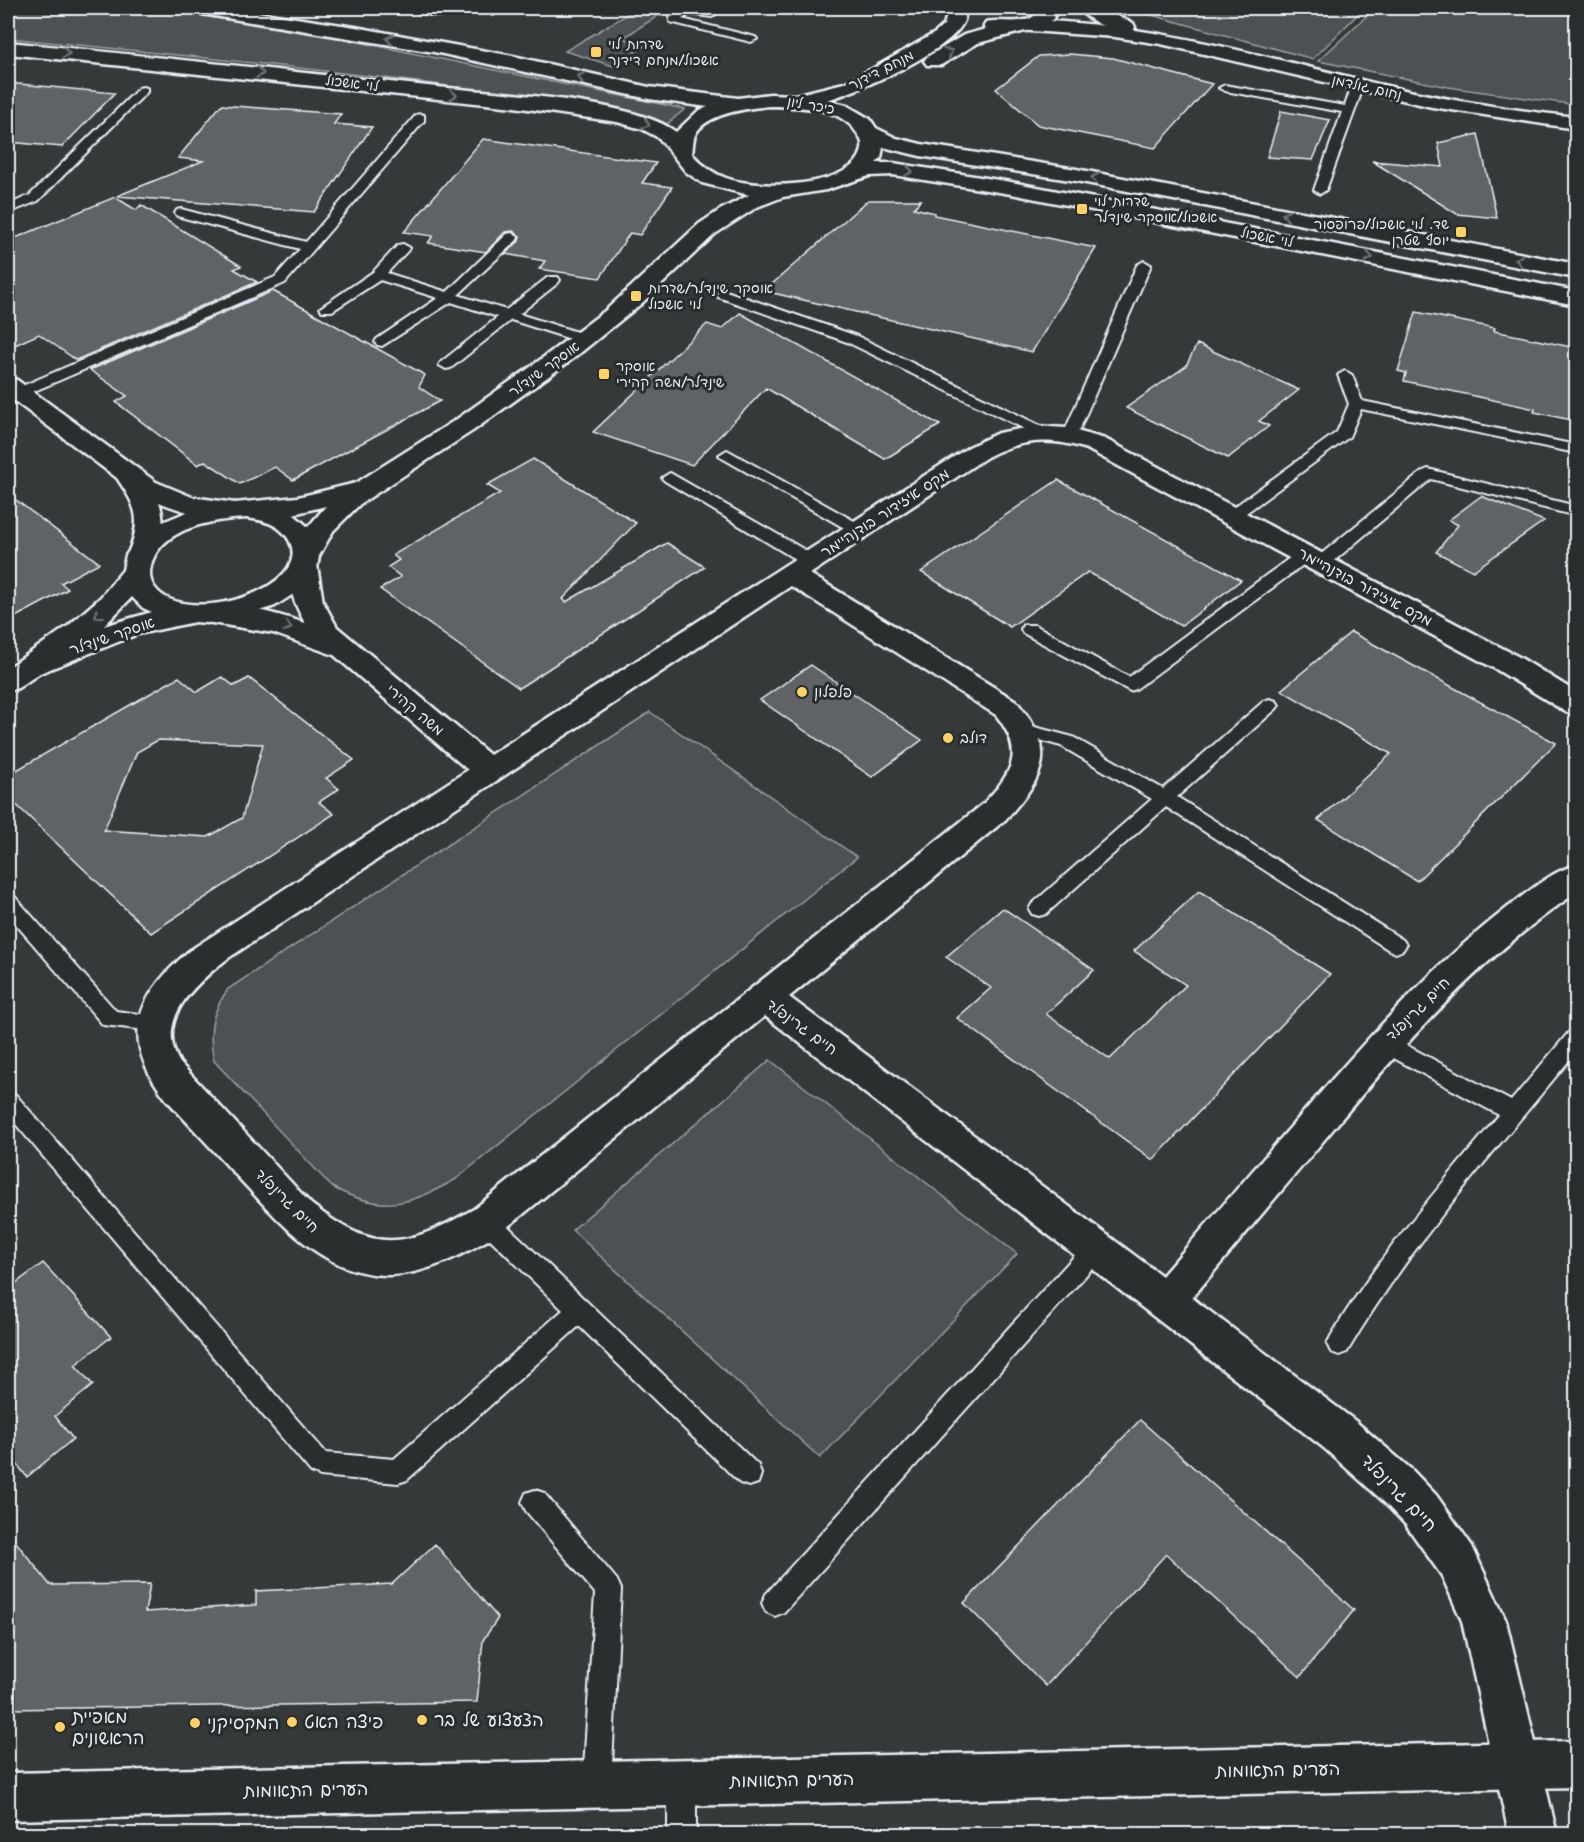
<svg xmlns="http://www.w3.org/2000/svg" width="1584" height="1842" viewBox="0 0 1584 1842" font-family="Kalam,'Playpen Sans Hebrew',sans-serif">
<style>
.green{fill:#4d5152;stroke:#9aa1a5;stroke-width:1.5}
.building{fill:#5f6365;stroke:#e8f1f8;stroke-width:1.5;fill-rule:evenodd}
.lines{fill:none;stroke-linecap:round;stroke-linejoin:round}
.service-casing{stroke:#e8f1f8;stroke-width:4}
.minor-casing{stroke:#e8f1f8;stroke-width:5}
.tertiary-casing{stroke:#e8f1f8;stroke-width:5}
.service{fill:#2a2d2e;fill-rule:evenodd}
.minor{fill:#2a2d2e;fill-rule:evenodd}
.tertiary{fill:#2a2d2e;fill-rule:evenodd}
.oneway{stroke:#6c7275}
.poi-dot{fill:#ffd166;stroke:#2a2d2e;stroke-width:2}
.labels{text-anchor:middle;stroke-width:6;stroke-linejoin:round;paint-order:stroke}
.far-poi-label{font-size:14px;fill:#e8f1f8;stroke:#2a2d2e;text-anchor:start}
.far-street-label{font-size:14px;fill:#e8f1f8;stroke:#2a2d2e}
.street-label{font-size:15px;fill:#e8f1f8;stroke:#2a2d2e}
.poi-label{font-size:15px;fill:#e8f1f8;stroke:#2a2d2e;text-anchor:start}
.near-street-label{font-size:18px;fill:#e8f1f8;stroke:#2a2d2e}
.near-poi-label{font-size:18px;fill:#e8f1f8;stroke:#2a2d2e;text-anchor:start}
</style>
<rect width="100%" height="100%" fill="#35393a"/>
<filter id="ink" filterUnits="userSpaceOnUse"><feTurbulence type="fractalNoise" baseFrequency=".0167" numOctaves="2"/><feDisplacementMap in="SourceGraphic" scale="12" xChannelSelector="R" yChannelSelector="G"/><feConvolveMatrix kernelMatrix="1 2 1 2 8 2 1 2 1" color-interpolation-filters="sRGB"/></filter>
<g filter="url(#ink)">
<path class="green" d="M8,8H140L175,12L314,33L685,109L667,124C626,102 543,98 494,92C332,70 170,54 8,38Z
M638,8H670L623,38L645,46L613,66L565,51Z
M1126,8H1364L1313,59Z
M1375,8H1576V105L1448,87L1318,61Z
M650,712L857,857L456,1179C410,1206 381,1213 332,1187L214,1061C208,1032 211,1013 228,989Z
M770,1060L1017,1254L820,1458L572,1230Z"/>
<path class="building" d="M1070,54L1113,58L1212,84L1155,148L1038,125L996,89L1039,56Z
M8,83L115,93L62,147L8,142Z
M221,105L341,114L334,124L372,127L314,212L117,196L203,161L178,158Z
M1281,111L1330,120L1313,160L1267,157Z
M1478,134L1497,218L1457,214L1372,161L1443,167L1438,143Z
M483,139L656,163L642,183L672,187L640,235L630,233L600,278L539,269L545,261L505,254L519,241L520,236L513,231L505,232L486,252L428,243L433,236L404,232Z
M115,197L136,210L141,205L241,266L234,269L257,282L76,360L39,334L8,348V241Z
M868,200H921L914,208L935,213L934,215L1096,248L1032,352L764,291Z
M273,291L425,375L419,387L440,401L293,480L275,467L240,484L205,461L198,465L116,402L127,396L90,370Z
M1416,312L1495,328L1494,331L1576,348V421L1534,412L1535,409L1404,381L1406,373L1398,371Z
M740,313L940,425L885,459L766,388L692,465L593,432L707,324L722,329Z
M1197,344L1299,390L1259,421L1269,426L1228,458L1126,408L1186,366Z
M533,459L636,523L563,599L566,602L667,543L705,567L519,688L380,589L401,577L388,567L399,560L393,555L500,493L487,485Z
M1058,480L1241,580L1181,626L1088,572L1010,627L921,572Z
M8,494L99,563L61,583L68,589L8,621Z
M1481,496L1544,521L1473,571L1436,552L1458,525L1449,520Z
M1351,632L1556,743L1417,881L1318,820L1391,754L1281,690Z
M811,665L922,740L872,777L760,700Z
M179,677L197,692L222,677L234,686L249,678L354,760L326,778L339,789L319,802L334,814L151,933L8,797V775ZM158,740L263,744L242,818L208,837L104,830L137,752Z
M1199,891L1330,974L1153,1160L957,1018L991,988L946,957L1003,908L1094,970L1046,1014L1110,1059L1186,985L1134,951Z
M43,1263L111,1337L75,1365L93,1385L55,1416L73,1439L27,1477L8,1453V1289Z
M1140,1420L1354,1610L1300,1677L1166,1554L1046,1686L964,1603Z
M8,1532L50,1585L150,1584L145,1612L256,1605V1591L392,1584L435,1544L498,1618L483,1640L477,1702L8,1709Z"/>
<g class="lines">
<defs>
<path id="service" d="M408,8H432L452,11L453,13C445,19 416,14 408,8Z
M492,8H503L493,15L488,12Z
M683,8L706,11L712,8H723L712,17L689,14L682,19L755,37L757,39L751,42L670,22V18Z
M1358,82L1364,85L1326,190L1320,194L1314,190L1342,112L1225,91L1219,88L1225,85L1345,106L1352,85Z
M143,87L147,88V92L38,201L8,213V205L30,195L139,88Z
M420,114L424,115V121L285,283L23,396H13L11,393L13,390L275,277L300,249L177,216L175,213L177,210L181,209L306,242L416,115Z
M512,233L518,237L517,240L458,295L506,310L548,277H558L560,280L558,283L519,314L590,336L592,339L590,342H580L511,320L451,368L446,369L439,365L441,362L498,317L451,302L382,346L377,345L375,342L377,339L438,298L380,280L332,311H322L320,308L373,272L398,245L403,244L410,248L387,273L447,292L507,234Z
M1144,261L1151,265L1077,435L1075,438H1065L1063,435L1137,265Z
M723,290L857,336L1047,429L1049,432L1047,435H1037L847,342L718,297L716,294Z
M1345,371L1352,375L1362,401L1576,445V453L1361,409L1349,437L1238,519H1226L1224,516L1226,513L1337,432L1349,404L1338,375Z
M727,450L865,527L867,530L865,533H853L722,458L719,455Z
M1428,469L1576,506V516L1431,479L1327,567H1315L1313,563L1315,559L1423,471Z
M670,473L817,557L819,561L817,565H805L665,481L662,478Z
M1305,550L1311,551L1313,555L1311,559L1136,689L1130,691L1023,633L1021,629L1023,625H1035L1129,677L1299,551Z
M1270,699L1276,701L1279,705L1276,709L1177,797L1403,940L1406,945L1403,950L1396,953L1389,950L1166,807L1046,914L1039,916L1032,914L1029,909L1032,904L1152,799L1061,746L1017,734L1014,730L1017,726L1023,724L1073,737L1163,789L1264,701Z
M8,895L15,897L116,1011L162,1017L165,1023L162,1029L155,1031L103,1025L8,915Z
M1576,1030V1052C1497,1149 1411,1243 1347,1352L1339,1355L1331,1352L1327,1344L1331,1336C1379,1255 1439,1188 1499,1115L1377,1049L1374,1043L1377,1037L1384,1035L1391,1037L1511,1101L1569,1032Z
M8,1092L16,1095L326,1453L394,1459L563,1310L479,1228L476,1221L479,1214L487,1211L495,1214L758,1465L761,1474L758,1483L749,1486L740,1483L579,1326L407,1480L398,1483L320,1476L311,1472L8,1115Z
M1096,1238L1104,1241L1107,1248L1104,1255L784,1612L775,1616L766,1612L762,1603L766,1594L1088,1241Z
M535,1490L544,1493L617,1580L621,1589L611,1784L607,1794L597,1798L587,1794L583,1784L595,1593L526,1511L522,1502L526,1493Z
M682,1768L692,1772L696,1782V1834H668V1782L672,1772Z"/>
<path id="minor" d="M1024,20C1151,23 1260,56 1382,85C1446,100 1511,110 1576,117V129L1432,107L1161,44L1115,37L1017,30L1015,26L1017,22Z
M8,378L17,380L156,482L192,497L242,504L246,510L242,516C217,522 183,512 159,502C166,522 162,545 151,562L141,565L131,562L127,556C142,520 138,509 117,478L8,396Z
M1036,426L1066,428L1105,439L1519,657L1576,692V715L1566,712L1499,671L1087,449C1051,437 1020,439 987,457L810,574L1016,701C1058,751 1046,775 1005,820L789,997L1162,1276C1208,1222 1255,1168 1302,1114C1366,1040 1430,968 1507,908C1528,892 1552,871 1576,865V893C1479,958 1404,1044 1329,1134C1283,1189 1237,1243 1192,1298L1354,1420L1413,1471L1436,1495L1472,1546L1506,1621L1557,1834H1509L1462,1621L1442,1576L1406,1525L1383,1501L1324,1448L765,1016L500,1233C467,1252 429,1274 390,1275C321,1276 277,1218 234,1173C212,1148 188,1124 166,1099C119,1039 135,998 189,951L468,770L334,655L273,633L200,621L196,615L200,609C232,600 274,613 305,623C296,607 282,576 293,559L303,556L313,559L317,565L323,602L337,627L490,755L969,447L998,433ZM791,586L996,715C1026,753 1012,773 983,804L474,1209C405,1248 376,1255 311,1204L180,1063C154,1020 195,984 227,959Z"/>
<path id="tertiary" d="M187,8H231L355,27L513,56L649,87L738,98L770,94L795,95L844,83L874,68L935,33L944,25L949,8H963C983,40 851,94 827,100L846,105L870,119L876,128L896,138L921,144L1076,169L1576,264V278L1076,181L920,156L883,147L881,158L876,163H893L1011,182L1576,291V305L1011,194L893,175L869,176L826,190L783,197L757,207L715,234L642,303L574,358L474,430L360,504L333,531L319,556L317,568L298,591L275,606L237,618L207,623L195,622L138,634L40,673L18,688L8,691V668L68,626L100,598L123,570L126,555L140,537L153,526L187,512L214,505L298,497L356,483L457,419L532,366L606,310L699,224L720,210L749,195L702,183L686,172L659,138L642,129L617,122L514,107L8,54V42C151,56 294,72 437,87C494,93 632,99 676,132L698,111L708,107L649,99L434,52L196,13L190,12ZM770,106C801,107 844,106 860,138C865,146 861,156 855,163C829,188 758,189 726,178C712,173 702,165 692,154C693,148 693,140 695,135C705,113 749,108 770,106ZM326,506L308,527L293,514ZM246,518C263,520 280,524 289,540C316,589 184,628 155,588C150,582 149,574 151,566C160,528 212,520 246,518ZM132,597L143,608L152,612L104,626Z
M1040,8H1058L1053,19L1041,27L978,43L941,65H927L924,61L927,57L964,35L986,29L984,26L986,22C1003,18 1031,29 1040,8Z
M1078,8H1099L1133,23L1135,27L1133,31C1117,35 1088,21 1078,8Z
M1576,1741V1787L8,1820V1773Z"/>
</defs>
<use href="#service" class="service-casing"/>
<use href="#minor" class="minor-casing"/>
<use href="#tertiary" class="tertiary-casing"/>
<use href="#service" class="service"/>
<use href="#minor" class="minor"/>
<use href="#tertiary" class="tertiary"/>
</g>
<defs><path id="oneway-chevron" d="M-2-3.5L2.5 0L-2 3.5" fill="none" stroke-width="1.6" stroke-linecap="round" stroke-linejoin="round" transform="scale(1.5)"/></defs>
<g class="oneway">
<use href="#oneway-chevron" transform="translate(390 39) rotate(-170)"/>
<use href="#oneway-chevron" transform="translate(949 52) rotate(-31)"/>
<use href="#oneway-chevron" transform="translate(66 53) rotate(6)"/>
<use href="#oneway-chevron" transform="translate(260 73) rotate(6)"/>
<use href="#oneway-chevron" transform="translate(581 77) rotate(-167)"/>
<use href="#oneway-chevron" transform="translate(453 95) rotate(7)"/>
<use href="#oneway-chevron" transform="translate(646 124) rotate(20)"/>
<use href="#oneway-chevron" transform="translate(909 171) rotate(8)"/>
<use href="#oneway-chevron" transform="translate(1095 178) rotate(-169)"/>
<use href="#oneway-chevron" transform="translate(1286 215) rotate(-169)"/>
<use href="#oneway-chevron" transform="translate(1369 257) rotate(11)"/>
<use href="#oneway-chevron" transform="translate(1519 260) rotate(-169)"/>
<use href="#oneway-chevron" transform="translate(98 615) rotate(138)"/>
<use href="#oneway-chevron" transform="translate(288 627) rotate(17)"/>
</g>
</g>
<g class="poi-dot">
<rect x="590" y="46" width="12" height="12" rx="3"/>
<rect x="1076" y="203" width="12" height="12" rx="3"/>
<rect x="1455" y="226" width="12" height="12" rx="3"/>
<rect x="630" y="290" width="12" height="12" rx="3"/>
<rect x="598" y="368" width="12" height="12" rx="3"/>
<circle cx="802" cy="692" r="6"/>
<circle cx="948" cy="738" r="6"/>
<circle cx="422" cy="1720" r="6"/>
<circle cx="292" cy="1722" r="6"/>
<circle cx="195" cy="1723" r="6"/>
<circle cx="60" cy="1727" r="6"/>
</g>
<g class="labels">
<g class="far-poi-label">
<text x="608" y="49">שדרות לוי<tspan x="608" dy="16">אשכול/מנחם דידנר</tspan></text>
<text x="1094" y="206">שדרות לוי<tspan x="1094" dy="16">אשכול/אוסקר שינדלר</tspan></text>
<text x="1449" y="229" text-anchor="end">שד. לוי אשכול/פרופסור<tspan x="1449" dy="16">יוסף שטרן</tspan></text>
<text x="648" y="293">אוסקר שינדלר/שדרות<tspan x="648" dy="16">לוי אשכול</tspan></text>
<text x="616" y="371">אוסקר<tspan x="616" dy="16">שינדלר/משה קהירי</tspan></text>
</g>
<g class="far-street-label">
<text transform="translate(881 70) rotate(-27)" y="5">מנחם דידנר</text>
<text transform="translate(352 83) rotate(7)" y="5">לוי אשכול</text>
<text transform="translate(1367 87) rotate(13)" y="5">נחום גולדמן</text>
<text transform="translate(811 105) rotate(10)" y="5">כיכר ליון</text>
<text transform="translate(1267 237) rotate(11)" y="5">לוי אשכול</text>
<text transform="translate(544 369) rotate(-36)" y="5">אוסקר שינדלר</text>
</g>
<g class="street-label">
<text transform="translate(885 513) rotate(-33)" y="5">מקס איזידור בודנהיימר</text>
<text transform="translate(1365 587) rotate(28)" y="5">מקס איזידור בודנהיימר</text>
<text transform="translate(112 636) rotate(-19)" y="5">אוסקר שינדלר</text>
<text transform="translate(415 710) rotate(40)" y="5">משה קהירי</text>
<text transform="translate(1418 1009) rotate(-45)" y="5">חיים גרינפלד</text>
<text transform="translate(802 1027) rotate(36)" y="5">חיים גרינפלד</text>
<text transform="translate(287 1201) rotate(45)" y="5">חיים גרינפלד</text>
</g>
<g class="poi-label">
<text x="814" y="697">פלפלון</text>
<text x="960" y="743">דולב</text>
</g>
<g class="near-street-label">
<text transform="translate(1399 1493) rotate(46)" y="6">חיים גרינפלד</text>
<text transform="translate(1278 1770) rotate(-1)" y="6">הערים התאומות</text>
<text transform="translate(792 1780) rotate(-1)" y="6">הערים התאומות</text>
<text transform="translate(306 1790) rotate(-1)" y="6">הערים התאומות</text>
</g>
<g class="near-poi-label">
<text x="72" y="1723">מאפיית<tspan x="72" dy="21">הראשונים</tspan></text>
<text x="434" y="1726">הצעצוע של בר</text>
<text x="304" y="1728">פיצה האט</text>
<text x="207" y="1729">המקסיקני</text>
</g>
</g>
<rect width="1584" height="1842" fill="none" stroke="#2a2d2e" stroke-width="30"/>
<rect x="15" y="15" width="1554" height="1812" fill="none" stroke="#e8f1f8" stroke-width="2" filter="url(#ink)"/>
</svg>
